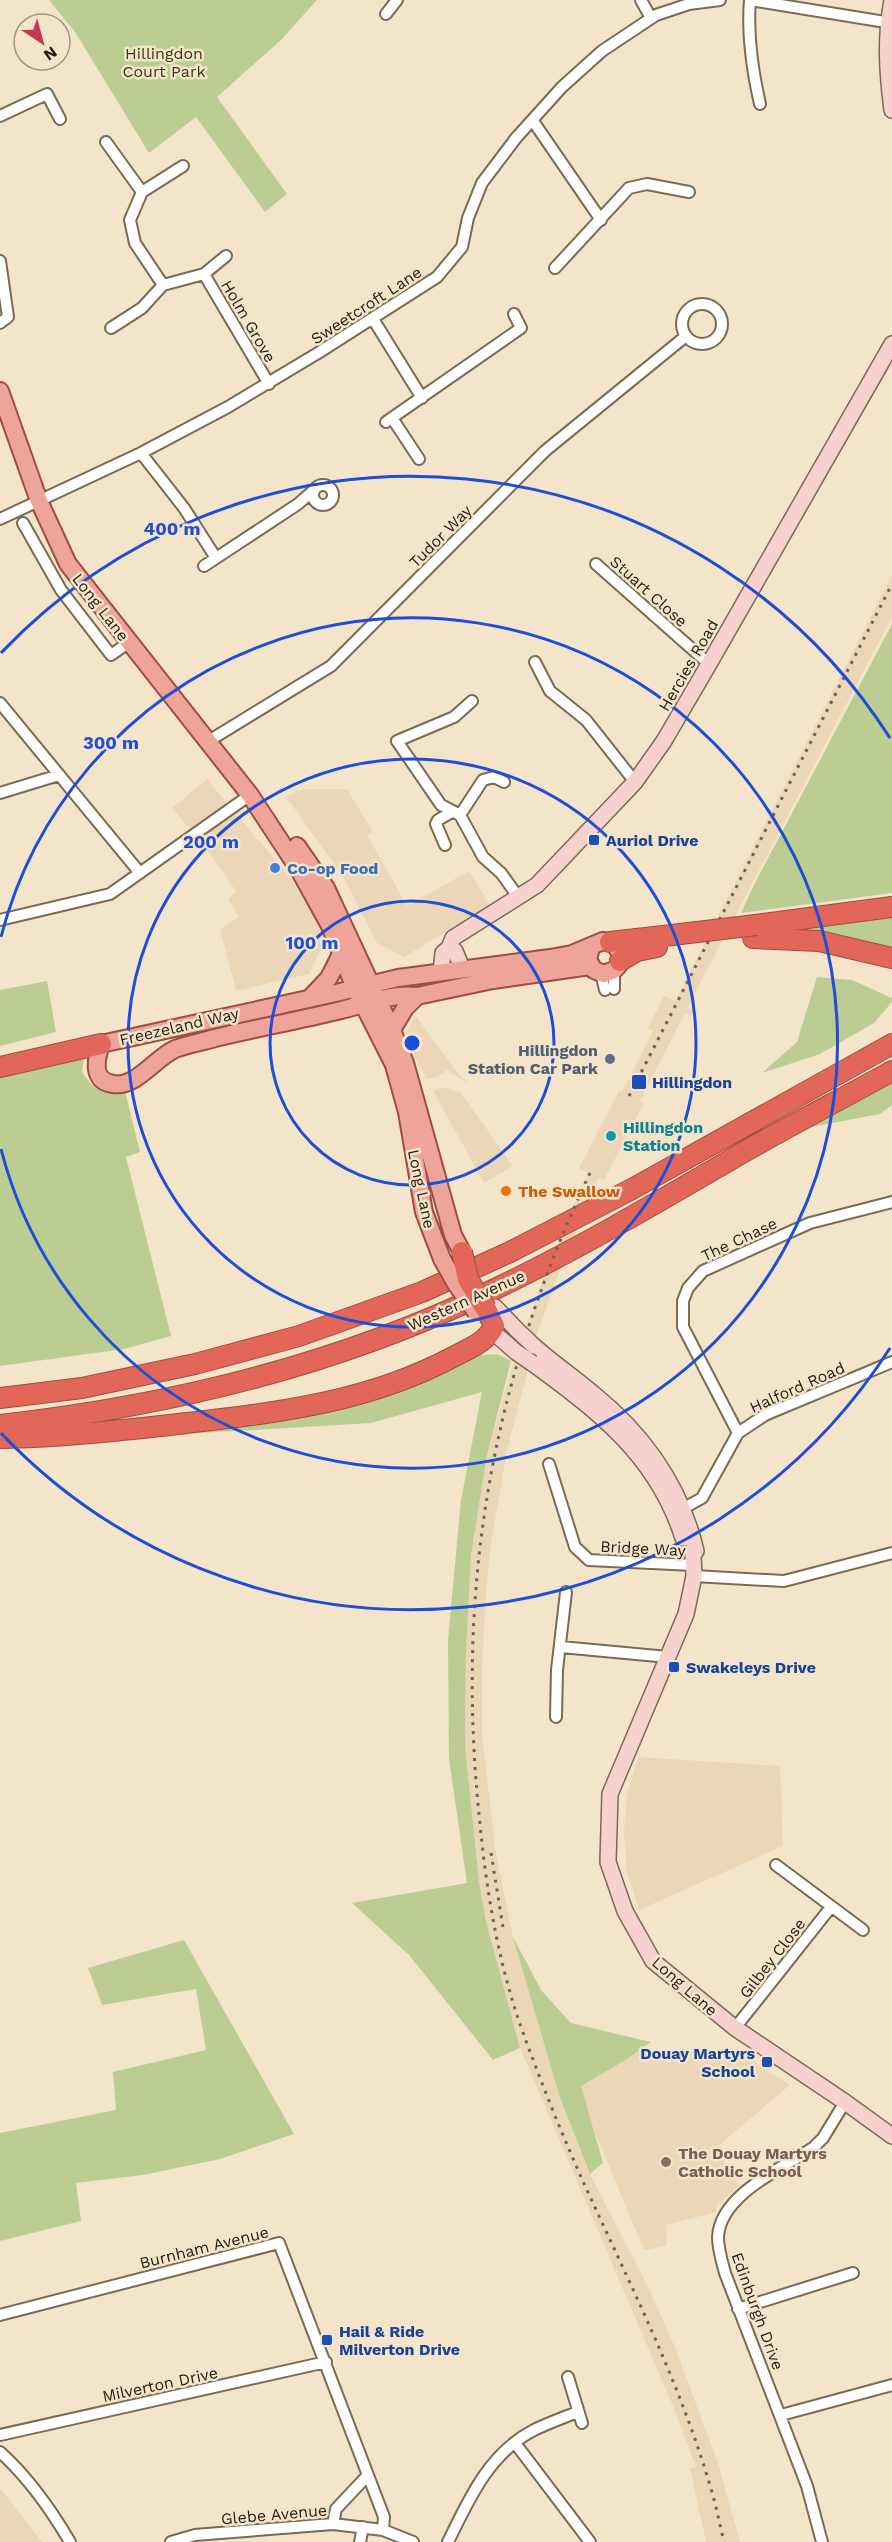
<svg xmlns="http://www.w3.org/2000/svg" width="892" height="2542" viewBox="0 0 892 2542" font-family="'Work Sans',sans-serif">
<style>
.built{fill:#ebd7b7}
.green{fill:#bccd93}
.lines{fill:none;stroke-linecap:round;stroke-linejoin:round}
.street-casing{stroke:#796b54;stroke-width:14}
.secondary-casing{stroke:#796b54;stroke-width:18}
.primary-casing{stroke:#9f4d40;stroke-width:20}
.highway-casing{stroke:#9f4d40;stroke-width:22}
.street{stroke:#fff;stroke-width:10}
.secondary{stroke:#f7d1cd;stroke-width:15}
.primary{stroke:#eea49b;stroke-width:16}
.highway{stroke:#e36759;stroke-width:20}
.rail{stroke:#6d6454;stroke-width:3;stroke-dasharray:3 6;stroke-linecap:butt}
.secondary-bridge-casing{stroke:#796b54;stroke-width:18;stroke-linecap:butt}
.primary-bridge-casing{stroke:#9f4d40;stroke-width:20;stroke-linecap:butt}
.highway-bridge-casing{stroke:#9f4d40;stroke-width:22;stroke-linecap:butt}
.secondary-bridge{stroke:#f7d1cd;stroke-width:15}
.primary-bridge{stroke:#eea49b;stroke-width:16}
.highway-bridge{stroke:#e36759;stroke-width:20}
.ring{fill:none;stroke:#1d4ed8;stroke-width:3}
.transit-dot{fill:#1a4fb4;stroke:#f4e5ca;stroke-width:2}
.shop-dot{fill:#3f7fe0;stroke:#f4e5ca;stroke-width:2}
.service-dot{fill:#5c6f8a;stroke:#f4e5ca;stroke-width:2}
.culture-dot{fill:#0f9aa8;stroke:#f4e5ca;stroke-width:2}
.food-dot{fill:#e8710a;stroke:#f4e5ca;stroke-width:2}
.education-dot{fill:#8d6e63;stroke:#f4e5ca;stroke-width:2}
.labels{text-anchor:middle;stroke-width:5;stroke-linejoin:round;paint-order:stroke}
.park-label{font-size:16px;fill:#313c10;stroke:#f4e5ca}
.street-label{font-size:16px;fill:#211c12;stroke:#f4e5ca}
.transit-label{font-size:16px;font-weight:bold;fill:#164399;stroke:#f4e5ca;text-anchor:start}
.shop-label{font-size:16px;font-weight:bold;fill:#366cbe;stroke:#f4e5ca;text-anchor:start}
.service-label{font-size:16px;font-weight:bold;fill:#4e5e75;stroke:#f4e5ca;text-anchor:end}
.culture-label{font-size:16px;font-weight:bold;fill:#0d838f;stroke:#f4e5ca;text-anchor:start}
.food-label{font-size:16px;font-weight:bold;fill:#c56008;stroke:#f4e5ca;text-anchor:start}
.education-label{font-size:16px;font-weight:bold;fill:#785e54;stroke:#f4e5ca;text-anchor:start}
.centre{fill:#1d4ed8;stroke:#f4e5ca;stroke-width:3}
.ring-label{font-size:18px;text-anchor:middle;font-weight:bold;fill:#1d4ed8;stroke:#f4e5ca;stroke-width:5;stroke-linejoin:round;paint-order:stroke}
</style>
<rect width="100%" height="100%" fill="#f4e5ca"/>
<path class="built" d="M892,575V617L698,987L688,1008L693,1011L690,1016L685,1013L640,1101L644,1103L604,1180L598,1178L559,1272L537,1334L507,1451L490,1549L485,1608L482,1670V1735L496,1854L513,1937L559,2095L590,2174L648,2287L675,2347L718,2463L740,2542H706L690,2468L696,2467L675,2411L520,2048L486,1921L479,1881L465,1745L466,1651L471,1555L487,1455L512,1367L547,1268L588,1173L579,1168L619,1091L622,1092L653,1031L648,1028L664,996L675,1001Z
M207,779L289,876L306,902L326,938L309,974L236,991L220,929L239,917L228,899L236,891L203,844L172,808Z
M302,789H347L373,832L367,835L407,906L469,871L490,905L404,957L377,943L343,876L286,797Z
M416,1016L457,1072L469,1084L447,1070L438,1077L427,1079L410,1050L406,1032Z
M443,1087L461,1093L513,1166L484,1183L433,1091Z
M638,1757L780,1766L783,1846L639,1910L627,1872L624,1832L627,1795Z
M737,2050L790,2085L717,2147L739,2186L717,2206L716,2212L667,2225L666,2246L644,2250L562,2053Z
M0,2488L42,2542H0Z"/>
<path class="green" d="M49,0H317L281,40L217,97L287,194L265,212L196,117L149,153L75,32Z
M892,624V893L741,913L754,885Z
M892,917V949L800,930Z
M817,977L852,980L892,998V1002L874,1023L820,1054L762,1073L797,1042Z
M47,981L56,1032L0,1046V990Z
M85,1052L82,1072C94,1092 103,1088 125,1091L140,1152L126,1157L171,1336L124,1349L0,1366V1073Z
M892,1082V1105L880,1114L811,1127Z
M497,1354L511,1361L487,1455L471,1555L466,1651L465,1745L479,1881L486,1921L520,2048L493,2060L409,1955L352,1903L467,1883L449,1759L448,1640L461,1500L482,1392L371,1423L117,1438L286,1420L364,1404L439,1376L479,1355Z
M513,1937L541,1990L571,2023L651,2042L627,2059L581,2086L603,2163L590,2174L559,2095Z
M184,1940L294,2134L220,2159L143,2175L76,2183L81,2221L0,2241V2133L116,2110L113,2072L206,2050L196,1989L102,2005L88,1968Z"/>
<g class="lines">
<defs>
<path id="street" d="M641,0L651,18
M750,0L892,23
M750,0C747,36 752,69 760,104
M386,14L397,0
M0,116L47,94L60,119
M533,121L601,220
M106,142L142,192L130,220L135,243L163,285L204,274L269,384
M142,192L183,166
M0,261L8,317L0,323
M555,268L629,188L647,184L689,192
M204,274L226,256
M682 324a20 20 0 1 1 40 0a20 20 0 1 1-40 0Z
M373,319L422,398
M111,328L142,308L163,285
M392,418L419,459
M386,422L521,328L514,314
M141,453L184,508L216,558
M313 495a10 10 0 1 1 20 0a10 10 0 1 1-20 0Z
M0,519L141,453L228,407L318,353L437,277L462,247L468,218L482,183L516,138L562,87L602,51L656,15L689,4L720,0
M23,523L61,590L111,655L128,643
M596,564L709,664
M204,566L298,504L314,490
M535,662L550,691L586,720L635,782
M472,701L454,717L397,741L441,805L460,815L483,857L501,873L519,898
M0,703L140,873
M207,742L331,666L545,451L686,336
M0,793L59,775
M460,815L483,780L494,777L504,782
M445,845L436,824L438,820L452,812
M0,920L110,894L250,795
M598,972L602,977L605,990
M614,989V970
M738,1433L683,1327V1301L688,1288L703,1271L810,1223L892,1202
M549,1464L575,1547L589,1560L693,1565
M684,1508L702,1498L738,1433L765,1415L892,1362
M694,1576L784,1581L892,1553
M561,1647L668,1657
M556,1717L557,1670L566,1592
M776,1865L863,1930
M735,2028L831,1907
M738,2309L853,2273
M0,2315L279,2243L384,2517L383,2530
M568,2377L582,2423
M781,2415L892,2385
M0,2435L326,2362
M515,2443L590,2542
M0,2452C29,2478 50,2508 70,2542
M333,2524L336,2509L368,2475
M171,2542L195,2535L333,2524L383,2530L413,2542
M360,2542L363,2527
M448,2542C469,2499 489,2453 534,2430C548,2423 563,2418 577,2412
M822,2542L807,2486L725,2273C722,2262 718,2249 718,2237C720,2195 782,2168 813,2148L823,2138L845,2102"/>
<path id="secondary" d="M892,0C885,38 887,72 892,110
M449,948L455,951L462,968
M441,971L443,953L449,948L453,938L537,885L635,782L664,741L709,664L892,344
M495,1307L517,1330
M492,1331L516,1352
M534,1346C553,1363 575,1378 595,1395C645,1436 681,1487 696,1551L693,1555L694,1576L686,1614L610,1794L608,1862L625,1911L653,1961L735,2028L845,2102L892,2136
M532,1363C599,1412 657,1456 683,1538"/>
<path id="primary" d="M0,391L39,501L68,564L250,795L298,868L330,926L355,988L394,1065L407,1112L424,1212L442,1259
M297,846L326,888L392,1030L405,1063L453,1235L462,1252
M590,966L493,980L417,996C389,993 364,1005 337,1011C296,1021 256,1028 215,1038C202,1042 188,1044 175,1049C155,1058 136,1088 113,1084C91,1081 96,1059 101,1044L336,993L398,978L550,958L572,954L603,941L615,944L621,955L618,966L614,970L604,974L594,970L588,960L591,947
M311,997L329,978L341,954
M392,1030L405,1008L417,996"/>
<path id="highway" d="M756,925L892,907
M753,938L819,941L892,958
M610,942L672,935
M620,961L637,951L657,947
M0,1067L101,1044
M0,1398L82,1388L195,1364L299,1336L422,1292L510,1252L632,1189L892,1044
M0,1425C170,1406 341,1364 495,1289C576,1250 653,1205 730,1160C783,1129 838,1101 892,1071
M0,1438C63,1437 125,1430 187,1423C282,1412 369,1402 455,1356C470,1348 487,1342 494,1326L486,1309"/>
</defs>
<use href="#street" class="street-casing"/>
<use href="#secondary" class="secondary-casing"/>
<use href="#primary" class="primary-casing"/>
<use href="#highway" class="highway-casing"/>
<use href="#street" class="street"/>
<use href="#secondary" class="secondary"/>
<use href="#primary" class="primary"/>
<use href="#highway" class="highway"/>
<path class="rail" d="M629,1096L892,584
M590,1173C490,1385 455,1591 480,1824C487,1897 500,1972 526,2041C546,2095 568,2149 592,2201C634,2292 679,2383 708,2479C715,2500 719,2521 724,2542
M491,1853L503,1927"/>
<defs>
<path id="secondary-bridge" d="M517,1330L534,1346
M516,1352L532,1363"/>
<path id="primary-bridge" d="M442,1259L456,1284L476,1312"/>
<path id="highway-bridge" d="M672,935L756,925
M462,1252L468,1279L486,1309"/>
</defs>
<use href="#secondary-bridge" class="secondary-bridge-casing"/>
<use href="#primary-bridge" class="primary-bridge-casing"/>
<use href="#highway-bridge" class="highway-bridge-casing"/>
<use href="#secondary-bridge" class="secondary-bridge"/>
<use href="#primary-bridge" class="primary-bridge"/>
<use href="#highway-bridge" class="highway-bridge"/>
</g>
<g class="ring">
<circle cx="412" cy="1043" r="142"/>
<circle cx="412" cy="1043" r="284"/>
<path d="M1 937A425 425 0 1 1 1 1149"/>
<path d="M890 1348A567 567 0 0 1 1 1433M1 653A567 567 0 0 1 890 738"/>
</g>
<g class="transit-dot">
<rect x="588" y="834" width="12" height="12" rx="3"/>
<rect x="631" y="1074" width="16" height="16" rx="3"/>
<rect x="668" y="1661" width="12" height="12" rx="3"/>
<rect x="761" y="2056" width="12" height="12" rx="3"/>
<rect x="321" y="2334" width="12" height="12" rx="3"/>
</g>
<circle class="shop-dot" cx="275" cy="868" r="6"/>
<circle class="service-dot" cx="610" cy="1059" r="6"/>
<circle class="culture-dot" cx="611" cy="1136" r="6"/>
<circle class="food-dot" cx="506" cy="1191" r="6"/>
<circle class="education-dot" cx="666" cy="2162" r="6"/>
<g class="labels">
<g class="park-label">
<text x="164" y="59">Hillingdon<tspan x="164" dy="18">Court Park</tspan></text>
</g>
<g class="street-label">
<text transform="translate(366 305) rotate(-33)" y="6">Sweetcroft Lane</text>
<text transform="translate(249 321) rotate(60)" y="6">Holm Grove</text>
<text transform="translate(440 536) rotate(-45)" y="6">Tudor Way</text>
<text transform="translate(649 591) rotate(42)" y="6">Stuart Close</text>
<text transform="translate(101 607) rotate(52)" y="6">Long Lane</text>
<text transform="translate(688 665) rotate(-60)" y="6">Hercies Road</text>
<text transform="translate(179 1026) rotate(-13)" y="6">Freezeland Way</text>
<text transform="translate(422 1189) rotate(78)" y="6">Long Lane</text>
<text transform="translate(739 1239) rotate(-25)" y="6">The Chase</text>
<text transform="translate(466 1300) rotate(-24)" y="6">Western Avenue</text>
<text transform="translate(797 1387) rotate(-24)" y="6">Halford Road</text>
<text transform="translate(643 1548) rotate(3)" y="6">Bridge Way</text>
<text transform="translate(772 1958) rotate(-52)" y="6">Gilbey Close</text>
<text transform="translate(685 1986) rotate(41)" y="6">Long Lane</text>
<text transform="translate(204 2247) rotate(-14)" y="6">Burnham Avenue</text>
<text transform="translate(758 2311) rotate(70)" y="6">Edinburgh Drive</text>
<text transform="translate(160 2384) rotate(-12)" y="6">Milverton Drive</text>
<text transform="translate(274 2514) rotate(-5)" y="6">Glebe Avenue</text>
</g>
<g class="transit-label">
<text x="606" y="846">Auriol Drive</text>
<text x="652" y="1088">Hillingdon</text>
<text x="686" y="1673">Swakeleys Drive</text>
<text x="755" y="2059" text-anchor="end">Douay Martyrs<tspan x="755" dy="18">School</tspan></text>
<text x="339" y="2337">Hail &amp; Ride<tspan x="339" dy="18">Milverton Drive</tspan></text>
</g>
<g class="shop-label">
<text x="287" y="874">Co-op Food</text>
</g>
<g class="service-label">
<text x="598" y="1056">Hillingdon<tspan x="598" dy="18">Station Car Park</tspan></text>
</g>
<g class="culture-label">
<text x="623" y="1133">Hillingdon<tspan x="623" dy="18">Station</tspan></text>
</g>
<g class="food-label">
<text x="518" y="1197">The Swallow</text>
</g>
<g class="education-label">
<text x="678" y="2159">The Douay Martyrs<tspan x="678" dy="18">Catholic School</tspan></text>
</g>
</g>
<circle cx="412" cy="1043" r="9" class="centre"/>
<g class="ring-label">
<text x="172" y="535">400 m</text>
<text x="111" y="749">300 m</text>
<text x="211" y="848">200 m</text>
<text x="312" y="949">100 m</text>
</g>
<g transform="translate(42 42) rotate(144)"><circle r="28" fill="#f4e5ca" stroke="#a09580" stroke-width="1.5"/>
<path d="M0-4.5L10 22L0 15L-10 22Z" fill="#c63654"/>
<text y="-9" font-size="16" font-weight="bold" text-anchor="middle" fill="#211c12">N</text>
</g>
</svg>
